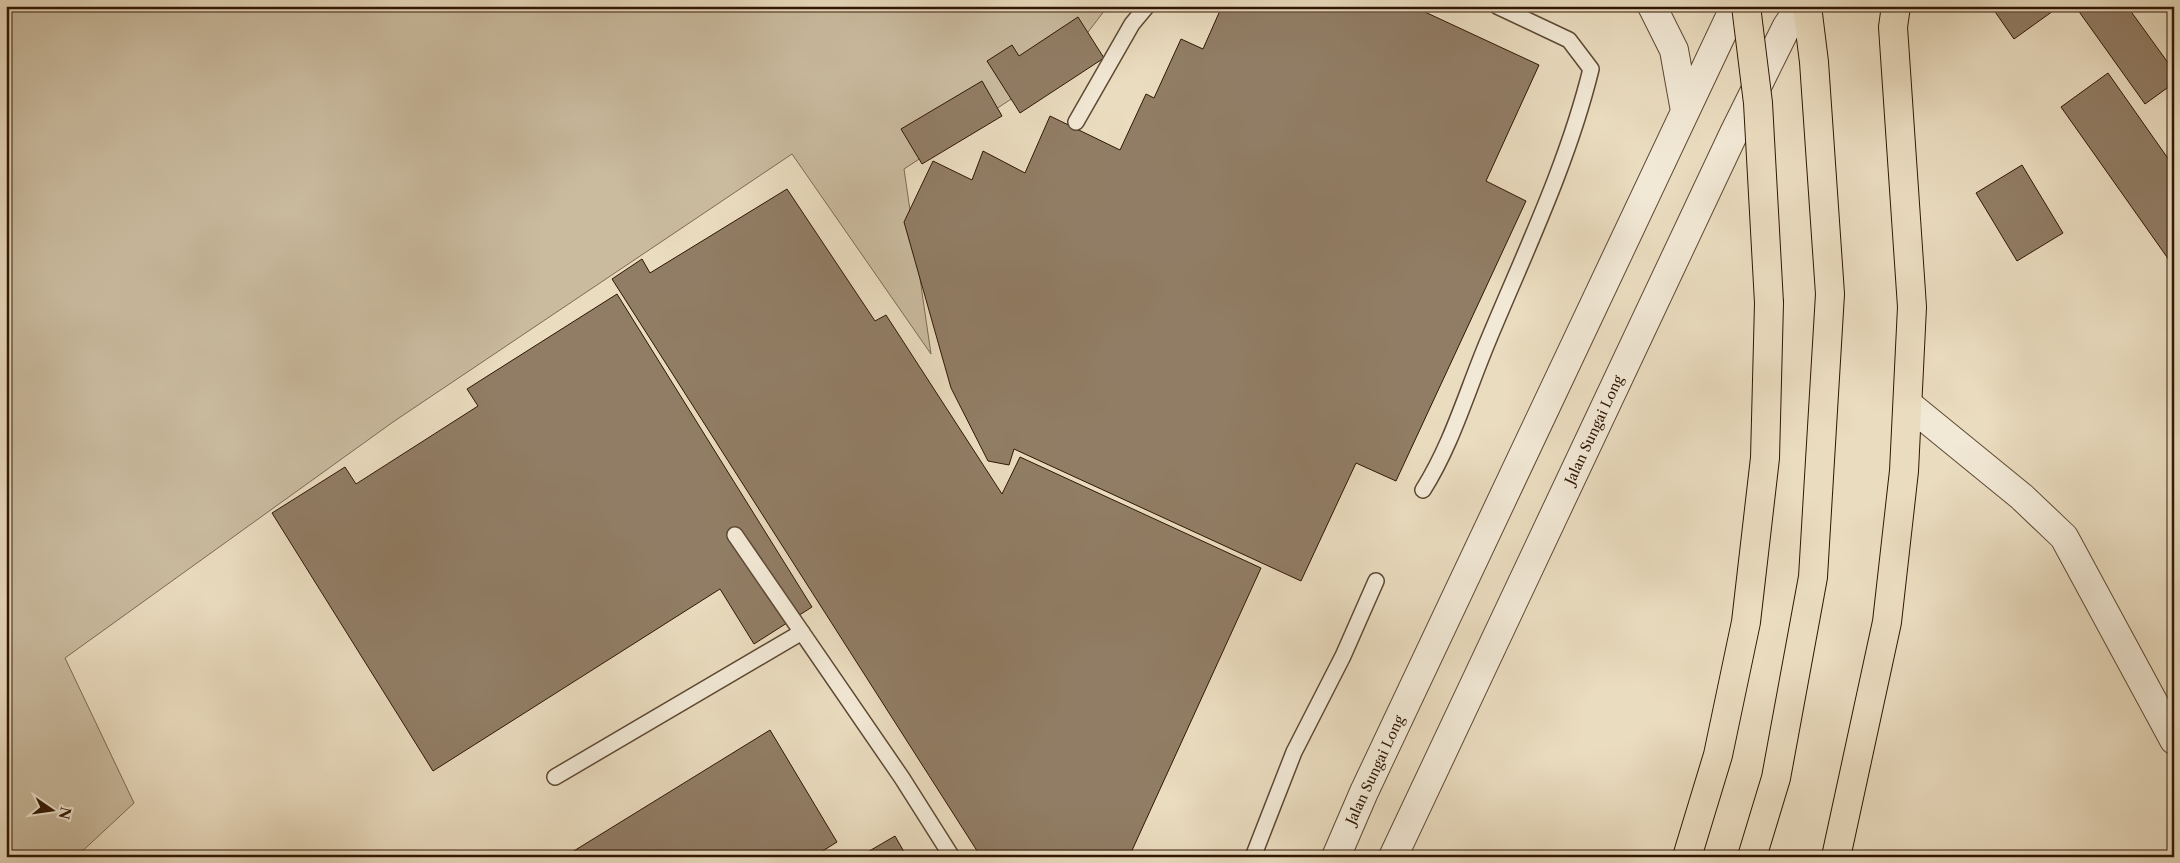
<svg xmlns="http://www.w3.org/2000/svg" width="2180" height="863" viewBox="0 0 2180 863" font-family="'Libre Caslon Text',serif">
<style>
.green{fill:#cabb9f;stroke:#7d6952}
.building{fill:#917d65;stroke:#301704}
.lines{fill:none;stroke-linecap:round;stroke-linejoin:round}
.service-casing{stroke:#5e4833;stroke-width:18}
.minor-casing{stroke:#5e4833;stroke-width:30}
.tertiary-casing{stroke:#5e4833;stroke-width:30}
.motorway-casing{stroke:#301704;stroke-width:30}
.service{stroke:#f1e8d5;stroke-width:15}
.minor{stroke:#f1e8d5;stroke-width:28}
.tertiary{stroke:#f1e8d5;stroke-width:28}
.motorway{stroke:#eadcbf;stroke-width:28}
.motorway-bridge-casing{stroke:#301704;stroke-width:30;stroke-linecap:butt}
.motorway-bridge{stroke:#eadcbf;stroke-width:28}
.labels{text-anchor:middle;stroke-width:5;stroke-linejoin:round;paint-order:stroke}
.street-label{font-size:14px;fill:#301704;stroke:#f1e8d5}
</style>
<rect width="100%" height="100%" fill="#eadcbf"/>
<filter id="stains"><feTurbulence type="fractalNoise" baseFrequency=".004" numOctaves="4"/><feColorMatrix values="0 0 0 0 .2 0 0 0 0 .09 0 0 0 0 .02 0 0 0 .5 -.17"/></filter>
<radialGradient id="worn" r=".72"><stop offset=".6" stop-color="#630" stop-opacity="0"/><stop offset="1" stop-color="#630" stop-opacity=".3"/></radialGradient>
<path class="green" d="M6,6H1108L1062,66L904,169L931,354L792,154L393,422L65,658L134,803L76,857H6Z"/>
<path class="building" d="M1222,6H1412L1539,65L1486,181L1526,201L1396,481L1356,463L1301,581L1014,449L1009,465L988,461L951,388L904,222L933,161L972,180L983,151L1025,173L1050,116L1120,150L1146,94L1154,98L1181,39L1203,49Z
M1991,6H2060L2014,39Z
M2075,6H2127L2174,71V83L2145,104Z
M1078,17L1104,58L1020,113L987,61L1012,45L1019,56Z
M2108,73L2174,167V267L2061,107Z
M982,81L1002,116L922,164L901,129Z
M2022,165L2063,233L2017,261L1976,193Z
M787,189L875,321L886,315L1002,494L1020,457L1261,568L1129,857H981L612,279L642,259L650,273Z
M617,294L812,607L754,644L720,589L433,771L272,513L345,467L356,484L478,406L467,389Z
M770,730L837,842L813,857H564Z
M895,836L907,857H859Z"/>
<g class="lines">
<defs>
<path id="service" d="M1076,122L1132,24L1147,6
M1423,490C1452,444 1467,391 1488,341C1525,252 1568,163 1591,69L1569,40L1497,6
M735,535L902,778L952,857
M555,777L802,632
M1253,857L1294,752L1343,656L1376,581"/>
<path id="minor" d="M1908,404L2022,497L2064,537L2174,740"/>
<path id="tertiary" d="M1652,6L1674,50L1685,111
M1336,857L1364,792L1735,6
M1393,857L1734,133L1787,26L1801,6"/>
<path id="motorway" d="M1687,857L1718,755L1746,622L1765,458L1769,303
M1752,857L1776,778L1813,577L1830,294L1814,62L1807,6
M1836,857L1887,622L1904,471L1912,307L1893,27L1896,6"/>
</defs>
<use href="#service" class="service-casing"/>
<use href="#minor" class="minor-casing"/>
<use href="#tertiary" class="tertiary-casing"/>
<use href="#motorway" class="motorway-casing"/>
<use href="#service" class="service"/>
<use href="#minor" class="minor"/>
<use href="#tertiary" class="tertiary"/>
<use href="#motorway" class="motorway"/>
<defs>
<path id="motorway-bridge" d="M1746,6L1758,103L1769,303"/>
</defs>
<use href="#motorway-bridge" class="motorway-bridge-casing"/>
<use href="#motorway-bridge" class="motorway-bridge"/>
</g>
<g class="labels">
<g class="street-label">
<text transform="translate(1594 430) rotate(-65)" y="5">Jalan Sungai Long</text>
<text transform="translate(1375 770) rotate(-65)" y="5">Jalan Sungai Long</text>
</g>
</g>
<rect width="2180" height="863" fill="none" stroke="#eadcbf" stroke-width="25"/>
<rect x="8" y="8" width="2165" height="848" fill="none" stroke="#301704" stroke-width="2.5"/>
<rect x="12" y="12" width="2155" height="838" fill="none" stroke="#301704"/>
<g transform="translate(52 810) rotate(103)" stroke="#f1e8d5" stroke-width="4" paint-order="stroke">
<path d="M0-4L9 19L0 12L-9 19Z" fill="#301704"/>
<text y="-8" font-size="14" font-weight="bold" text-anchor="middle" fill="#301704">N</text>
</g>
<rect width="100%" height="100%" filter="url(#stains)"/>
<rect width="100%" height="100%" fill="url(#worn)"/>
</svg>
